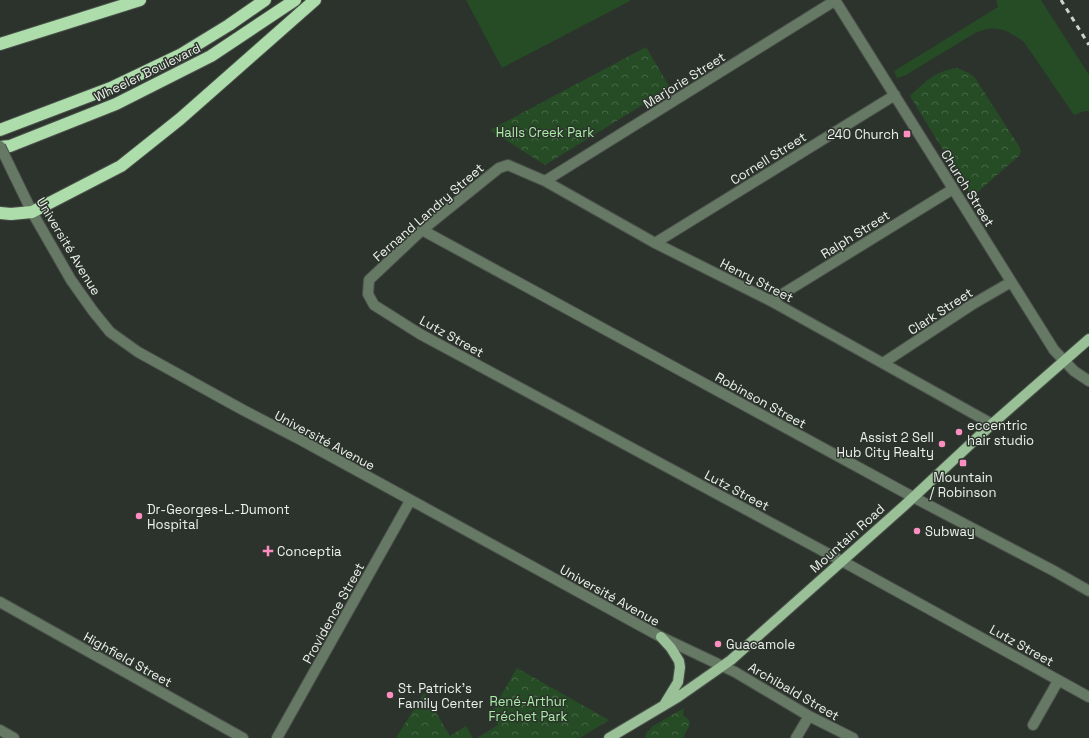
<svg xmlns="http://www.w3.org/2000/svg" width="1089" height="738" viewBox="0 0 1089 738" font-family="'Space Grotesk',sans-serif">
<style>
.grass{fill:#264c25}
.forest{fill:url(#forest-crowns)}
.lines{fill:none;stroke-linecap:round;stroke-linejoin:round}
.minor-casing{stroke:#4b514b;stroke-width:12}
.major-casing{stroke:#4b514b;stroke-width:12}
.highway-casing{stroke:#4b514b;stroke-width:14}
.minor{stroke:#667964;stroke-width:10}
.major{stroke:#99c096;stroke-width:10}
.highway{stroke:#adddaa;stroke-width:12}
.rail{stroke:#ccd2cc;stroke-width:3;stroke-dasharray:5 5;stroke-linecap:butt}
.minor-bridge-casing{stroke:#4b514b;stroke-width:12;stroke-linecap:butt}
.minor-bridge{stroke:#667964;stroke-width:10}
.poi-dot{fill:#fd8ebf;stroke:#2c332c;stroke-width:1.5}
.labels{text-anchor:middle;stroke-width:3;stroke-linejoin:round;paint-order:stroke}
.street-label{font-size:13px;fill:#ecf1ec;stroke:#2c332c}
.park-label{font-size:13px;fill:#abeda8;stroke:#2c332c}
.poi-label{font-size:13px;fill:#ecf1ec;stroke:#2c332c;text-anchor:start}
</style>
<defs>
<pattern id="forest-crowns" width="20" height="18" patternUnits="userSpaceOnUse"><rect width="20" height="18" fill="#264c25"/><path d="M2 6a3 3 0 1 1 6 0M12 15a3 3 0 1 1 6 0" fill="none" stroke="#466645"/></pattern>
</defs>
<rect width="100%" height="100%" fill="#2c332c"/>
<path class="grass" d="M466,0H629L630,1L502,68Z
M996,0H1041L1089,75V111H1085L1074,115L1024,42C1006,29 996,24 975,33L906,75L897,78L894,71L998,7Z"/>
<path class="forest" d="M646,47L670,88L545,165L490,130Z
M957,68L969,73L975,78L1019,146L1021,151L1019,156L972,197L910,96C925,82 935,71 957,68Z
M517,668L609,720L580,738H477L498,725L491,713Z
M424,693L450,736L466,726L473,738H396Z
M684,708L683,715L689,720L690,724L683,738H645L646,733L653,726Z"/>
<g class="lines">
<defs>
<path id="minor" d="M835,0L1054,350L1074,371L1089,381
M15,177L32,212L71,280L93,311L110,332L138,352L243,410L301,440L661,637L735,672L809,716L853,738
M545,181L836,0
M422,230L913,497L1054,571L1089,591
M655,243L895,95
M771,301L953,189
M883,363L973,304L1011,282
M992,424L771,301L655,243L545,181L508,165L499,168L422,230L369,280L368,294L374,305L420,334L851,566L1089,697
M0,602L243,738
M1033,725L1058,681
M0,730L14,738
M277,738L410,501
M796,738L809,716"/>
<path id="major" d="M661,637L671,648L679,661L680,667L678,682L664,705
M609,738L678,697L731,660L905,505L992,424L1089,339"/>
<path id="highway" d="M0,44L140,0
M0,130L113,87L180,55L229,25L265,0
M0,147L10,146L116,104L211,56L295,0
M0,213L11,214L32,212L121,166L180,119L315,0"/>
</defs>
<use href="#minor" class="minor-casing"/>
<use href="#major" class="major-casing"/>
<use href="#highway" class="highway-casing"/>
<use href="#minor" class="minor"/>
<use href="#major" class="major"/>
<use href="#highway" class="highway"/>
<path class="rail" d="M1061,0L1089,45"/>
<defs>
<path id="minor-bridge" d="M0,146L15,177"/>
</defs>
<use href="#minor-bridge" class="minor-bridge-casing"/>
<use href="#minor-bridge" class="minor-bridge"/>
</g>
<g class="poi-dot">
<rect x="903" y="130" width="8" height="8" rx="2"/>
<circle cx="959" cy="432" r="4"/>
<circle cx="942" cy="444" r="4"/>
<rect x="959" y="459" width="8" height="8" rx="2"/>
<circle cx="139" cy="516" r="4"/>
<circle cx="917" cy="531" r="4"/>
<path d="M266 545h4v4h4v4h-4v4h-4v-4h-4v-4h4z"/>
<circle cx="718" cy="644" r="4"/>
<circle cx="390" cy="695" r="4"/>
</g>
<g class="labels">
<g class="street-label">
<text transform="translate(147 72) rotate(-26)" y="5">Wheeler Boulevard</text>
<text transform="translate(684 80) rotate(-32)" y="5">Marjorie Street</text>
<text transform="translate(768 158) rotate(-32)" y="5">Cornell Street</text>
<text transform="translate(968 188) rotate(58)" y="5">Church Street</text>
<text transform="translate(428 212) rotate(-41)" y="5">Fernand Landry Street</text>
<text transform="translate(855 234) rotate(-32)" y="5">Ralph Street</text>
<text transform="translate(69 246) rotate(59)" y="5">Université Avenue</text>
<text transform="translate(757 280) rotate(27)" y="5">Henry Street</text>
<text transform="translate(940 311) rotate(-33)" y="5">Clark Street</text>
<text transform="translate(452 336) rotate(29)" y="5">Lutz Street</text>
<text transform="translate(761 400) rotate(29)" y="5">Robinson Street</text>
<text transform="translate(325 440) rotate(28)" y="5">Université Avenue</text>
<text transform="translate(737 490) rotate(28)" y="5">Lutz Street</text>
<text transform="translate(847 538) rotate(-42)" y="5">Mountain Road</text>
<text transform="translate(610 595) rotate(29)" y="5">Université Avenue</text>
<text transform="translate(333 613) rotate(-61)" y="5">Providence Street</text>
<text transform="translate(1022 645) rotate(29)" y="5">Lutz Street</text>
<text transform="translate(128 659) rotate(29)" y="5">Highfield Street</text>
<text transform="translate(794 691) rotate(30)" y="5">Archibald Street</text>
</g>
<g class="park-label">
<text x="545" y="137">Halls Creek Park</text>
<text x="528" y="706">René-Arthur<tspan x="528" dy="15">Fréchet Park</tspan></text>
</g>
<g class="poi-label">
<text x="899" y="139" text-anchor="end">240 Church</text>
<text x="967" y="430">eccentric<tspan x="967" dy="15">hair studio</tspan></text>
<text x="934" y="442" text-anchor="end">Assist 2 Sell<tspan x="934" dy="15">Hub City Realty</tspan></text>
<text x="963" y="482" text-anchor="middle">Mountain<tspan x="963" dy="15">/ Robinson</tspan></text>
<text x="147" y="514">Dr-Georges-L.-Dumont<tspan x="147" dy="15">Hospital</tspan></text>
<text x="925" y="536">Subway</text>
<text x="277" y="556">Conceptia</text>
<text x="726" y="649">Guacamole</text>
<text x="398" y="693">St. Patrick's<tspan x="398" dy="15">Family Center</tspan></text>
</g>
</g>
</svg>
